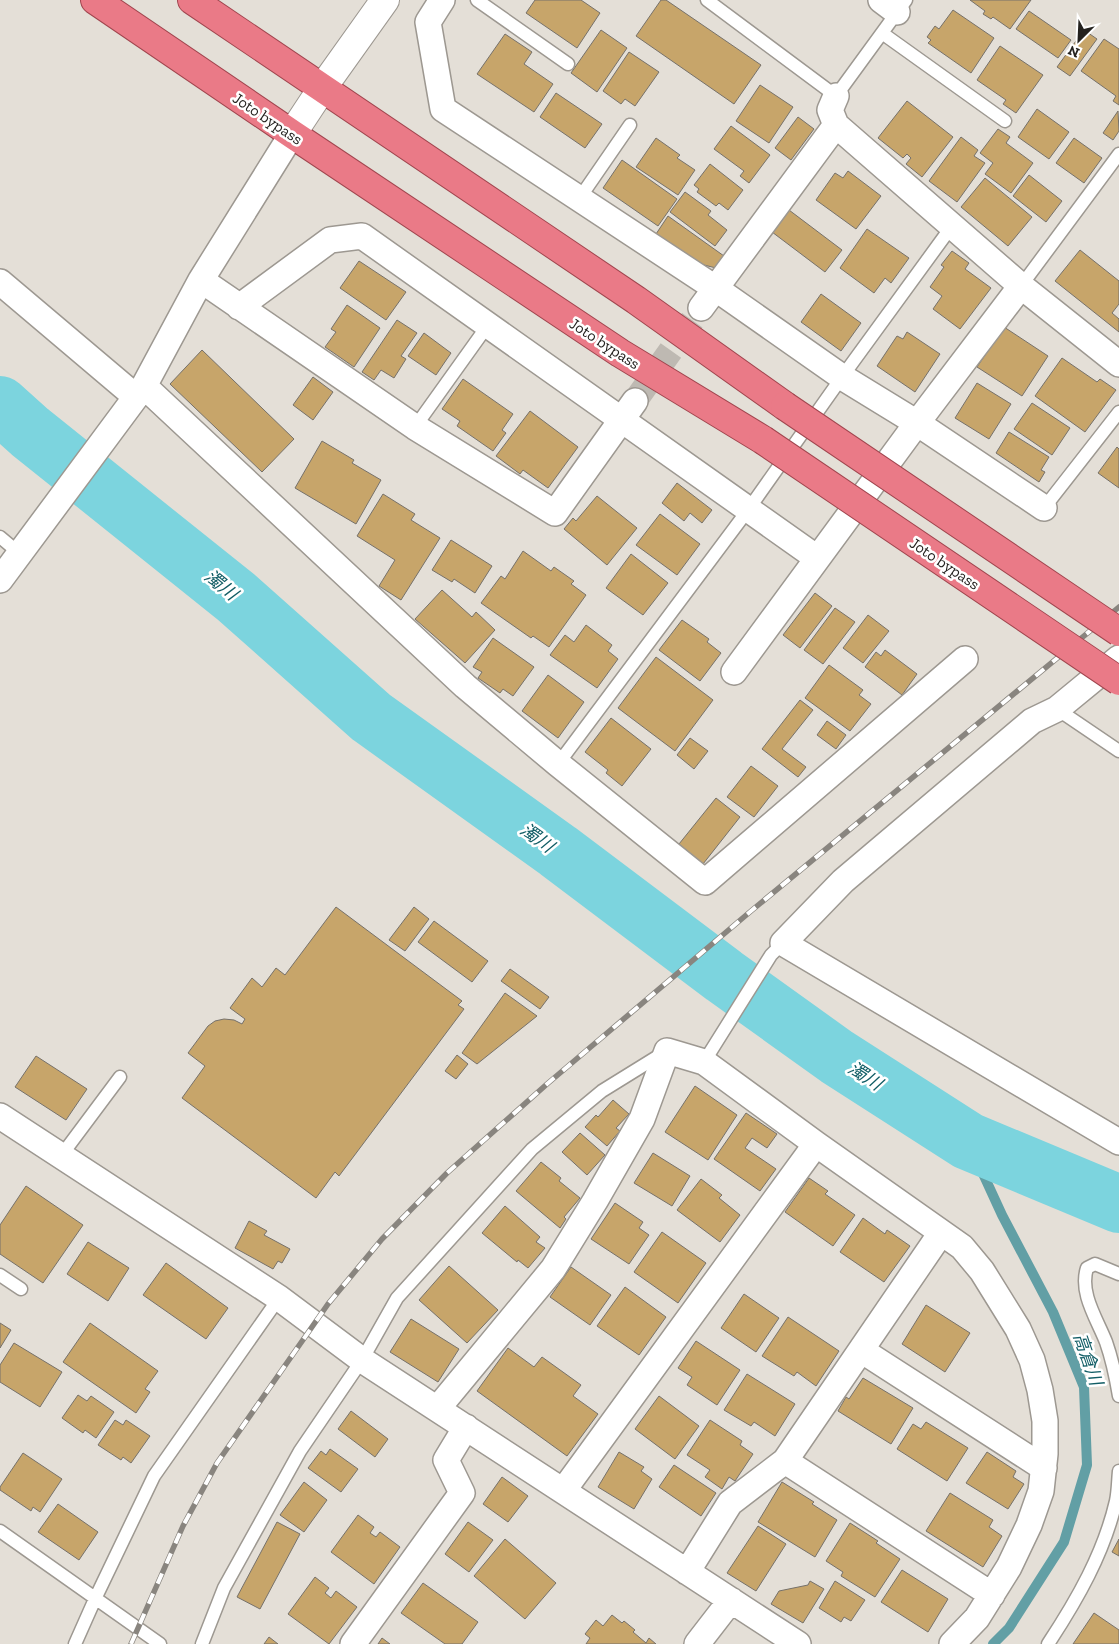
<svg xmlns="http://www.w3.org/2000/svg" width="1119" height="1644" viewBox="0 0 1119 1644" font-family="'Zilla Slab','Noto Sans JP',serif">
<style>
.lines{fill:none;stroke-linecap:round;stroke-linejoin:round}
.stream{stroke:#629fa5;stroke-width:10}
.river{stroke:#7cd4de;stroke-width:58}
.building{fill:#c7a56a;stroke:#76716a}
.minor-tunnel{stroke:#beb9b2;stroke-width:25;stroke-dasharray:25 12;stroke-linecap:butt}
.service-casing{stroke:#9d9891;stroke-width:15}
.minor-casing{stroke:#9d9891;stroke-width:28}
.tertiary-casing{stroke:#9d9891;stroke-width:30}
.trunk-casing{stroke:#a1464f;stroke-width:30}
.service{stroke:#fff;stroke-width:12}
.minor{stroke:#fff;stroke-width:25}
.tertiary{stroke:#fff;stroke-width:28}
.trunk{stroke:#ea7a87;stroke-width:28}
.rail-casing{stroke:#89857f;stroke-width:5.5}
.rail{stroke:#fff;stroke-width:4;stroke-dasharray:11;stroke-linecap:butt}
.trunk-bridge-casing{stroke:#a1464f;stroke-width:30;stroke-linecap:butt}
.trunk-bridge{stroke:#ea7a87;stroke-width:28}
.labels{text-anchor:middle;stroke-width:5;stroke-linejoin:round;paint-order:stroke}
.street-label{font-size:16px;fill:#24221f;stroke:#fff}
.water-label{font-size:18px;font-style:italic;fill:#115d65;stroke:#fff}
</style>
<rect width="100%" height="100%" fill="#e4dfd7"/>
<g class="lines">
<path class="stream" d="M968,1141L1002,1215L1053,1312L1084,1387L1087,1465L1064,1542L1009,1628L993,1644"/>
<path class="river" d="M0,405L30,432L236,597L371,717L558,851L724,976L837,1057L968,1141L1119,1204"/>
</g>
<path class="building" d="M535,0H581L600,13L577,48L526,13Z
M661,0H666L761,65L734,104L636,36Z
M970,0H1031L1010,29L993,17L991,19L983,14L985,11Z
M953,10L994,38L971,73L928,43L931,40L927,37L935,26L939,29Z
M1029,11L1071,40L1058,58L1016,29Z
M601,30L627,48L597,92L571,73Z
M1084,30L1097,39L1070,76L1057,67Z
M505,34L532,52L524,64L553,84L534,112L477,74Z
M1104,39L1119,49V105L1113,101L1116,96L1081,71Z
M1000,46L1043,75L1016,113L1003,104L1006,100L977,80Z
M629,52L659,72L635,106L625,99L621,104L603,91Z
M760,85L793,107L769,143L736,121Z
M556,93L602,124L585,148L540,117Z
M907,101L953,137L922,177L906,164L911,158L907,154L903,158L878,138Z
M1037,109L1069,132L1049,159L1018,137Z
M1118,111L1119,131L1113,140L1103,133Z
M798,117L814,129L791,160L775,148Z
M731,126L770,155L749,183L740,176L744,171L714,149Z
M998,129L1010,137L1006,143L1033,163L1011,193L985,174L993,163L980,153Z
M961,137L978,150L974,156L985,163L957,202L929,181Z
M656,138L680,155L677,158L695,170L678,195L636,167Z
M1074,138L1102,158L1084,183L1056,163Z
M622,160L677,199L658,226L603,188Z
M710,164L743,190L728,210L719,203L716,206L697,192L699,189L694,185Z
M848,171L881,196L856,229L816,200L835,173L843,178Z
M1029,175L1062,201L1046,222L1013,196Z
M985,178L1032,217L1008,246L961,207Z
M685,192L711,211L708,215L727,230L715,246L670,212Z
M789,210L842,250L825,272L772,232Z
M668,216L724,256L716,268L696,263L656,234Z
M867,229L909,258L891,283L885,278L874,293L840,268Z
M1080,250L1119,281V304L1112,313L1119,319V332L1055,281Z
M952,251L969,263L965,269L991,288L960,329L933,309L942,296L930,287L944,267L941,265Z
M359,261L406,292L386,320L340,288Z
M821,294L861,323L841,351L801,322Z
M347,305L380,328L354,367L325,347L336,332L331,329Z
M397,320L417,333L401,356L406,359L394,378L381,370L374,380L362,372Z
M1004,327L1048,356L1022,396L977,367Z
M907,332L940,354L915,392L877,366L897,336L903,339Z
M424,333L451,353L436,375L408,356Z
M202,350L294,439L262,472L170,384Z
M1062,358L1097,382L1100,379L1116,390L1085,432L1035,396Z
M313,377L333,392L313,420L293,405Z
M463,379L513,414L502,430L506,433L493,451L457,426L460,421L442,409Z
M977,383L1011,404L989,439L955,418Z
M1032,403L1070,428L1052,455L1014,429Z
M530,411L578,447L548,488L523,470L520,474L496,456Z
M1009,432L1049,457L1041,470L1045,472L1039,482L996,453Z
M322,441L354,460L352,463L381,480L356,524L295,488Z
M1117,447L1119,449V488L1098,473Z
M677,483L712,510L702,523L690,513L684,521L662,503Z
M383,494L415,514L411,520L440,538L401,600L379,586L395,560L357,536Z
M597,496L637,528L607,565L564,529L573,518L576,521Z
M660,514L700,544L677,575L636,545Z
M451,540L492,566L475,593L454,579L452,582L432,570Z
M523,551L551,571L554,567L574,581L571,584L586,595L549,647L533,636L531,638L481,603L501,576L505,579Z
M631,554L668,583L643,615L606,588Z
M442,590L472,617L476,612L495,630L465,663L415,619Z
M815,593L832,606L800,648L783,635Z
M835,608L855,622L823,664L804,650Z
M868,615L889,631L863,663L843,648Z
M682,620L709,639L707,642L721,653L700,681L659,650Z
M586,625L612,645L608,651L618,659L597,688L550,655L565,635L574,642Z
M493,638L534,667L513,696L503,689L500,693L478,678L482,672L473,667Z
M885,650L917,674L902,695L865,667L876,652L881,656Z
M656,657L713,700L675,751L618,708Z
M829,665L863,690L859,695L871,704L850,731L805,698Z
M548,675L584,702L558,738L522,711Z
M800,700L813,710L782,749L806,767L798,777L762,749Z
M611,718L651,749L622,786L606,773L608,770L585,752Z
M827,721L846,735L836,749L817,735Z
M690,738L708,751L694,769L677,755Z
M751,766L778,786L754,817L727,797Z
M716,798L740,817L703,864L679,844Z
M336,907L462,1001L458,1005L464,1009L339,1176L335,1172L316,1198L182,1098L205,1066L188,1053L208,1026L215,1021L224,1019L234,1020L242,1024L245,1019L230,1008L252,978L262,987L276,968L285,975Z
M414,907L429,919L405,951L389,940Z
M434,921L488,961L472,982L418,942Z
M510,969L549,997L540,1009L501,981Z
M505,993L537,1016L477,1064L462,1053Z
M457,1055L468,1064L456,1079L445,1071Z
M36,1056L87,1089L66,1120L15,1087Z
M695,1086L737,1115L708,1160L665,1132Z
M613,1100L629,1114L616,1128L620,1131L607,1146L585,1127L596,1115L598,1117Z
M746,1113L777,1134L767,1148L752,1138L745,1148L776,1169L760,1191L714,1159Z
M580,1133L605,1155L587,1175L562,1152Z
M653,1153L690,1176L672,1206L634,1183Z
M541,1162L561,1178L559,1181L580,1198L564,1217L566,1219L560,1228L516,1191Z
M809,1178L828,1191L825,1194L855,1215L833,1246L785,1212Z
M701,1179L722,1195L719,1198L740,1215L720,1242L677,1210Z
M26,1186L83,1225L43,1283L0,1254V1225Z
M615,1203L643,1222L639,1228L649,1235L629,1264L591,1239Z
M505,1206L540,1237L536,1242L545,1248L528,1268L518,1260L517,1262L482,1233Z
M863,1218L885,1234L887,1230L910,1246L884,1282L840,1252Z
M249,1221L267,1231L264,1235L290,1249L282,1263L278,1261L273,1269L235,1248Z
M662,1232L706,1263L678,1303L634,1272Z
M88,1242L129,1268L108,1301L67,1274Z
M166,1263L228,1308L206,1339L143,1295Z
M449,1266L498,1310L467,1343L419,1300Z
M571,1267L611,1295L590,1325L550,1297Z
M625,1287L666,1317L639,1355L597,1326Z
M744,1294L779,1318L756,1352L721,1328Z
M926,1305L970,1333L945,1372L902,1344Z
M788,1317L839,1351L816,1386L797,1372L794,1376L762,1356Z
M411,1319L459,1349L438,1382L390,1352Z
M0,1323L11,1330L0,1348Z
M90,1323L158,1371L145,1389L150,1392L136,1413L63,1362Z
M696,1341L740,1370L717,1405L687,1385L692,1377L678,1368Z
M14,1343L62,1372L40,1407L0,1382V1365Z
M508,1348L534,1367L542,1357L581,1385L573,1396L598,1414L567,1456L477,1391Z
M747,1374L795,1404L775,1436L754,1422L751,1426L724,1410Z
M863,1378L913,1408L891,1444L838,1411L846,1397L849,1399Z
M78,1395L87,1401L91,1396L114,1412L96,1438L85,1430L83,1433L62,1418Z
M659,1396L699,1426L675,1459L635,1429Z
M351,1411L388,1439L375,1457L338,1429Z
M115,1420L123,1425L126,1420L150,1436L131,1463L123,1457L121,1460L98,1445Z
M710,1420L742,1441L740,1445L753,1454L735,1481L729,1477L722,1489L705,1477L710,1470L687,1455Z
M926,1422L968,1448L947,1481L897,1449L913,1424L921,1429Z
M330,1449L358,1469L341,1492L308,1468L321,1451L326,1455Z
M619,1452L644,1467L641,1471L652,1479L634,1509L598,1487Z
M987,1452L1016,1471L1013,1477L1024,1484L1008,1509L966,1483Z
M23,1453L62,1479L40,1512L33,1507L31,1511L0,1490V1487Z
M674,1465L716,1493L701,1516L659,1487Z
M502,1477L528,1496L508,1522L483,1504Z
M304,1482L327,1500L304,1532L280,1515Z
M782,1482L814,1502L812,1504L837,1520L815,1557L758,1522Z
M950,1493L993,1520L989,1527L1002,1536L983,1567L926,1531Z
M58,1504L98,1532L79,1560L38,1532Z
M358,1515L374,1527L370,1533L376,1537L380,1532L400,1547L374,1584L331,1552Z
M277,1522L300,1534L260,1609L237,1597Z
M468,1522L493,1540L469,1572L445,1554Z
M850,1523L878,1541L876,1543L900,1559L875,1597L841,1576L843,1572L826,1561Z
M758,1526L786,1544L756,1591L727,1573Z
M505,1539L556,1583L525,1619L474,1576Z
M1119,1539V1556L1112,1552Z
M902,1570L948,1599L928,1632L881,1602Z
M315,1577L329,1588L325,1593L331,1598L336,1591L357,1607L329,1644L288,1614Z
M810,1581L824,1589L803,1623L771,1604L779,1591L808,1585Z
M835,1581L865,1600L851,1621L844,1617L841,1622L819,1608Z
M423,1583L478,1622L462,1644H445L401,1613Z
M1094,1613L1119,1630V1644H1073Z
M612,1615L622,1623L624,1621L635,1630L633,1632L646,1643L649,1638L656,1644H586L590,1638L585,1634L596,1620L603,1626Z
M269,1637L278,1644H264Z
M382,1638L390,1644H378Z"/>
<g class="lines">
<path class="minor-tunnel" d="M635,401L701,308"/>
<defs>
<path id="service" d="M477,0L568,64
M707,0L836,96L906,0
M882,33L1005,121
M579,199L630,125
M1021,286L1119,154
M415,427L488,325
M1044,508L1119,412
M0,537L19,553
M1057,709L1119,751
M558,764L748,510L842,377L952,226
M704,1062L771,955L783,943
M61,1156L120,1077
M1119,1274L1095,1264L1087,1268C1079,1293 1097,1319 1106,1342C1112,1359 1116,1378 1119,1396
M0,1275L21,1289
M0,1531L160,1644
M75,1644L95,1599L154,1476L279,1298
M202,1644L224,1588L300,1451L362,1360L397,1298L532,1149L602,1091L665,1052
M1048,1644C1077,1600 1104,1553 1116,1501C1118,1492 1118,1481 1119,1471"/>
<path id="minor" d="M442,0L428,22L443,109L715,288L842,377L917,423L1044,508
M881,0L897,12
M836,96L830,110L836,125L1021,286L1119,364
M201,280L415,427L555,513L635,401
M0,282L136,397
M239,307L330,240L362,236L817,558
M701,308L836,125
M144,386L465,686L558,764L705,882L965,659
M0,580L144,386L201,280L292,134
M1119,658L1057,709L1032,721L843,881L783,943L1119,1142
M734,672L917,423L1021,286
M0,1116L279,1298L362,1360L798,1644
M861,1350L1044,1468
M438,1408L553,1269L595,1201L642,1119L667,1051L704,1062L816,1144L962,1247L982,1271L1018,1329L1032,1360L1040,1390L1045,1421V1454L1041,1491L1029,1525L1009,1567L977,1618L952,1644
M785,1461L992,1595
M563,1491L816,1144
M687,1572L730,1503L785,1461L941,1233
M353,1644L462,1493L446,1460L466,1427
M697,1644L731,1600"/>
<path id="tertiary" d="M292,134L323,87L385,0"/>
<path id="trunk" d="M95,0L292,134L620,353L763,440
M192,0L636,300L785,406"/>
</defs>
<use href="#service" class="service-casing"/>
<use href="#minor" class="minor-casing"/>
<use href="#tertiary" class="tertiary-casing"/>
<use href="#trunk" class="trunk-casing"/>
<use href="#service" class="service"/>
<use href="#minor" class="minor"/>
<use href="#tertiary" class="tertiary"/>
<use href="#trunk" class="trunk"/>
<defs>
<path id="rail" d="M131,1644L183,1526L217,1463L328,1304L382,1239L447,1173L547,1084L751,911L1119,607"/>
</defs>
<use href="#rail" class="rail-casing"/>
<use href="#rail" class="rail"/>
<defs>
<path id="trunk-bridge" d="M785,406L1119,632
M763,440L1119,681"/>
</defs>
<use href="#trunk-bridge" class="trunk-bridge-casing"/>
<use href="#trunk-bridge" class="trunk-bridge"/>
</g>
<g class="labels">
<g class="street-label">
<text transform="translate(268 118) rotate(34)" y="6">Joto bypass</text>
<text transform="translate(605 343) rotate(33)" y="6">Joto bypass</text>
<text transform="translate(945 563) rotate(34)" y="6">Joto bypass</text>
</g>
<g class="water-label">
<text transform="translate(221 585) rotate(39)" y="6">濁川</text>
<text transform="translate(537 838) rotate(36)" y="6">濁川</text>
<text transform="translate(865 1076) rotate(33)" y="6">濁川</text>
<text transform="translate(1088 1359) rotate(71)" y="6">高倉川</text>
</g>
</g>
<g transform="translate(1079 40) rotate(204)" stroke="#ffffff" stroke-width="4" paint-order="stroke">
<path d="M0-4L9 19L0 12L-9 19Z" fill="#24221f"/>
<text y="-8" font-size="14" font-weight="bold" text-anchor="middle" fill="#24221f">N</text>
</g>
</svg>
